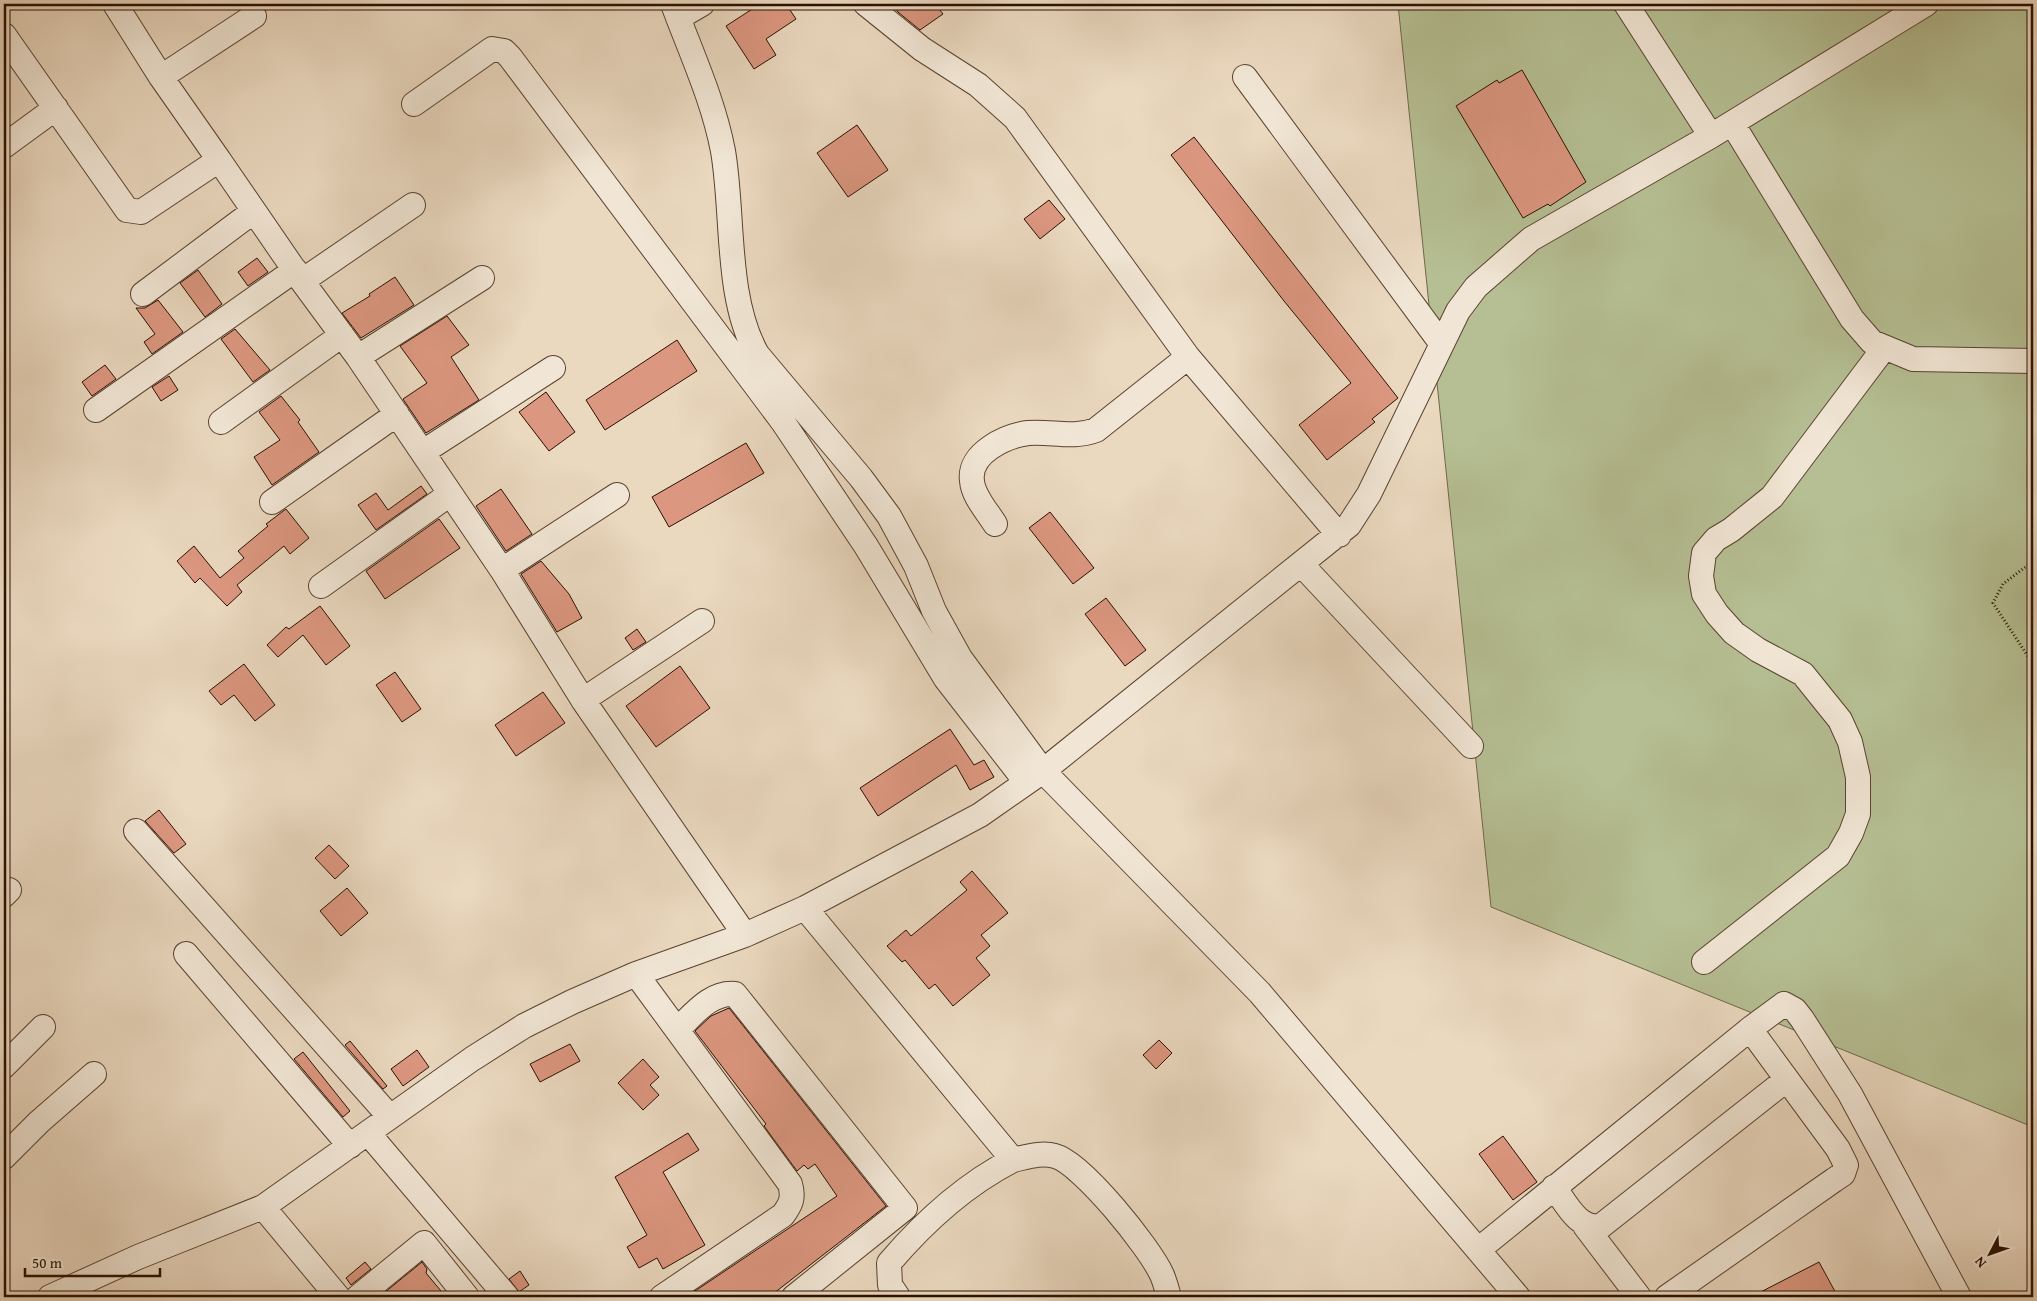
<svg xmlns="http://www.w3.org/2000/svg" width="2037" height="1301" viewBox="0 0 2037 1301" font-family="'Gentium Book Plus',serif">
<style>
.green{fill:#b5bf93;stroke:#70684a}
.building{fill:#dc9780;stroke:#2a1000}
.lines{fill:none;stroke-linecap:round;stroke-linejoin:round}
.minor-casing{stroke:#5a4230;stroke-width:26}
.path{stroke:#2a1000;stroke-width:3;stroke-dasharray:1 2.5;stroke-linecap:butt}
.minor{stroke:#f1e6d5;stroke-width:24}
</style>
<rect width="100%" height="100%" fill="#ead8bf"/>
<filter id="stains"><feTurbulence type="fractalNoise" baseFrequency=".004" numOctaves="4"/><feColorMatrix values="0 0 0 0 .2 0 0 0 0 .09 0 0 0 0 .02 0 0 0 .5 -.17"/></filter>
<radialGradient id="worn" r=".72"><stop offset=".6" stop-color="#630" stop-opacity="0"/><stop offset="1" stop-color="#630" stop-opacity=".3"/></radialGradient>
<path class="green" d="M1398,4H2033V1127L1491,907Z"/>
<path class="building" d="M760,4H786L796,19L766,39L776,55L754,69L726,26Z
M892,4H935L943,14L920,30L898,12Z
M1522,70L1586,182L1550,206L1548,204L1523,218L1456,106L1497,80L1499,83Z
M857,125L888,170L848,197L817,153Z
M1194,137L1398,398L1372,419L1375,422L1327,460L1299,425L1351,383L1284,301L1171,155Z
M1049,200L1065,219L1040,239L1024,219Z
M257,258L268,272L248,286L238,272Z
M198,270L222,304L205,317L180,283Z
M395,277L414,305L361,338L342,313L370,296L369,294Z
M158,300L183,332L152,354L144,342L155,334L136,308H145Z
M447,316L469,345L451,357L479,400L426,433L403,399L427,383L400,346Z
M235,329L270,370L253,382L221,339Z
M677,340L697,371L605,430L586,400Z
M105,365L116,379L92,396L82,382Z
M169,376L178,390L161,401L152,387Z
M546,392L575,432L549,451L519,412Z
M281,396L300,420L298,422L319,452L272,485L254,457L280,440L259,412Z
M746,443L764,473L669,527L652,497Z
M421,486L427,494L376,530L358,505L376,493L388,510Z
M501,489L532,534L506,551L476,506Z
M286,509L309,538L290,554L284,546L237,585L242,592L227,606L200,578L195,583L177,561L194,546L220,578L244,558L238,551L268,526L266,524Z
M1050,512L1094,568L1073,584L1029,528Z
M439,519L460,548L385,599L366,571Z
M541,561L569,594L582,618L557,632L521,574Z
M1106,598L1146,650L1125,666L1085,614Z
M320,606L350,646L326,665L303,635L278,657L267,645L286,627L289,629Z
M637,629L646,642L633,650L625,638Z
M244,664L275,705L255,721L234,695L221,705L209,691Z
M680,666L710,708L656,747L626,706Z
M395,672L421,709L402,722L376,685Z
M543,692L565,723L516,756L495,725Z
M950,729L974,765L984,760L994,777L970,790L956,765L878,816L860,788Z
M159,810L186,844L174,853L145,821Z
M329,845L349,866L335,879L315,858Z
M972,871L1008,913L981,935L990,946L976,958L990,975L953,1006L935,984L929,989L905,960L902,962L887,946L906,930L911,936L967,890L960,882Z
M347,888L368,913L341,936L320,911Z
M729,1008L886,1206L769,1297H686L837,1196L815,1164L808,1169L804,1165L797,1171L764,1126L766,1124L695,1031L711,1016Z
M1159,1040L1172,1053L1156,1069L1143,1055Z
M350,1041L387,1086L383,1089L345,1045Z
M570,1044L580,1061L540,1082L530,1064Z
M417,1050L429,1067L403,1086L391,1069Z
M303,1052L350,1111L343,1117L294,1059Z
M643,1059L659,1077L650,1085L659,1095L643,1110L618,1083Z
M688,1133L699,1150L663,1172L705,1245L663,1269L657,1258L639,1268L627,1247L647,1235L615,1177Z
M1503,1136L1537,1182L1513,1200L1479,1154Z
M365,1262L371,1269L351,1285L346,1278Z
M422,1262L427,1269L426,1273L446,1297H379Z
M1819,1262L1838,1297H1751Z
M520,1271L529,1285L519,1292L509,1279Z"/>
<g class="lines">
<defs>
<path id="minor" d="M115,4L161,77L219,160
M673,4C691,53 713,99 723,151C734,215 725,297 757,354L861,478L889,516L916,566L934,611L960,658L1043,771L1260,993L1518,1297
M866,4L922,49L978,85L1015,118L1188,357L1339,535
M1626,4L1711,136
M678,18L702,4
M4,35L127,210L141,212L219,160L302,281L358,357L502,570L583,700L745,935
M161,77L254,16
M1245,77L1441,343
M414,104L492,49L504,51L510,57L783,422L866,546L946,679L1026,782
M1732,123L1852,319L1872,342L1913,359L2033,361
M4,146L56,108
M302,281L413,205
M143,294L254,211
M358,357L482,278
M96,410L295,270
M221,422L342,335
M423,452L553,368
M272,502L397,414
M995,524C987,511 973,496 972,481C968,453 1006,436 1028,433C1052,431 1073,439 1096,430L1188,357
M1301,564L1471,746
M502,570L617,495
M321,586L450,494
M583,700L702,621
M136,831L390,1117
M4,895L9,890
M805,908L1013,1160C966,1184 924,1222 889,1263L890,1285L898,1297
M186,954L350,1146
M1704,962L1838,856L1851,833L1858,814V777L1850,742L1840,720L1803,674L1758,650L1734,633L1717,614L1704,594L1701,576L1704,553L1716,539L1731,530L1772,497L1884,348
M636,974L790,1184C794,1198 791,1204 783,1215L662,1297
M677,1030C694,1014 710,992 735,994L905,1208L794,1297
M4,1066L43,1027
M368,1133L507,1297
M4,1157L39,1122L94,1074
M1013,1160C1027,1157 1041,1152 1055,1156C1082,1163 1150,1248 1162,1275C1165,1282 1167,1290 1169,1297
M1554,1187C1566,1203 1578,1230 1601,1226L1786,1080
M263,1207L338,1297
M1585,1226L1639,1297
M1478,1250L1750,1029L1784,1004L1795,1010L1802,1019L1850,1094L1959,1297
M50,1297L138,1257L263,1207L472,1059L524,1026L572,1002L636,974L745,935L805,908L980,815L1043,771L1349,525L1369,494L1458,311L1476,287L1531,239L1711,136L1926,4
M358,1297L424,1243L467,1297
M1667,1297L1834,1180L1843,1174L1846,1165L1838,1149L1750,1029"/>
</defs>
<use href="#minor" class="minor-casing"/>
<path class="path" d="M2033,570L2028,565L2003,584L1993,603L2033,664"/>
<use href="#minor" class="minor"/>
</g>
<rect width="2037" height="1301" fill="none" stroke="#ead8bf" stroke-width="20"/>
<rect x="5" y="5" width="2027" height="1291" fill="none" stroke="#2a1000" stroke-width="2.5"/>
<rect x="10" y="10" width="2017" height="1281" fill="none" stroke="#2a1000"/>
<g transform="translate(1990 1254) rotate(229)" stroke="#f1e6d5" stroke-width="4" paint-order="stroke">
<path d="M0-4L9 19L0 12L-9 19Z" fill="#2a1000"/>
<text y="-8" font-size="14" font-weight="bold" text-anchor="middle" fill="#2a1000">N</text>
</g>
<path d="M25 1268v8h135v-8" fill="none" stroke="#2a1000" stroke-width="2.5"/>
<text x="32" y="1268" font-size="15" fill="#2a1000" stroke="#f1e6d5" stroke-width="4" paint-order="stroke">50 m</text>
<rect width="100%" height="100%" filter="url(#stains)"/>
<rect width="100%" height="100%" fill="url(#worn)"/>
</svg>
